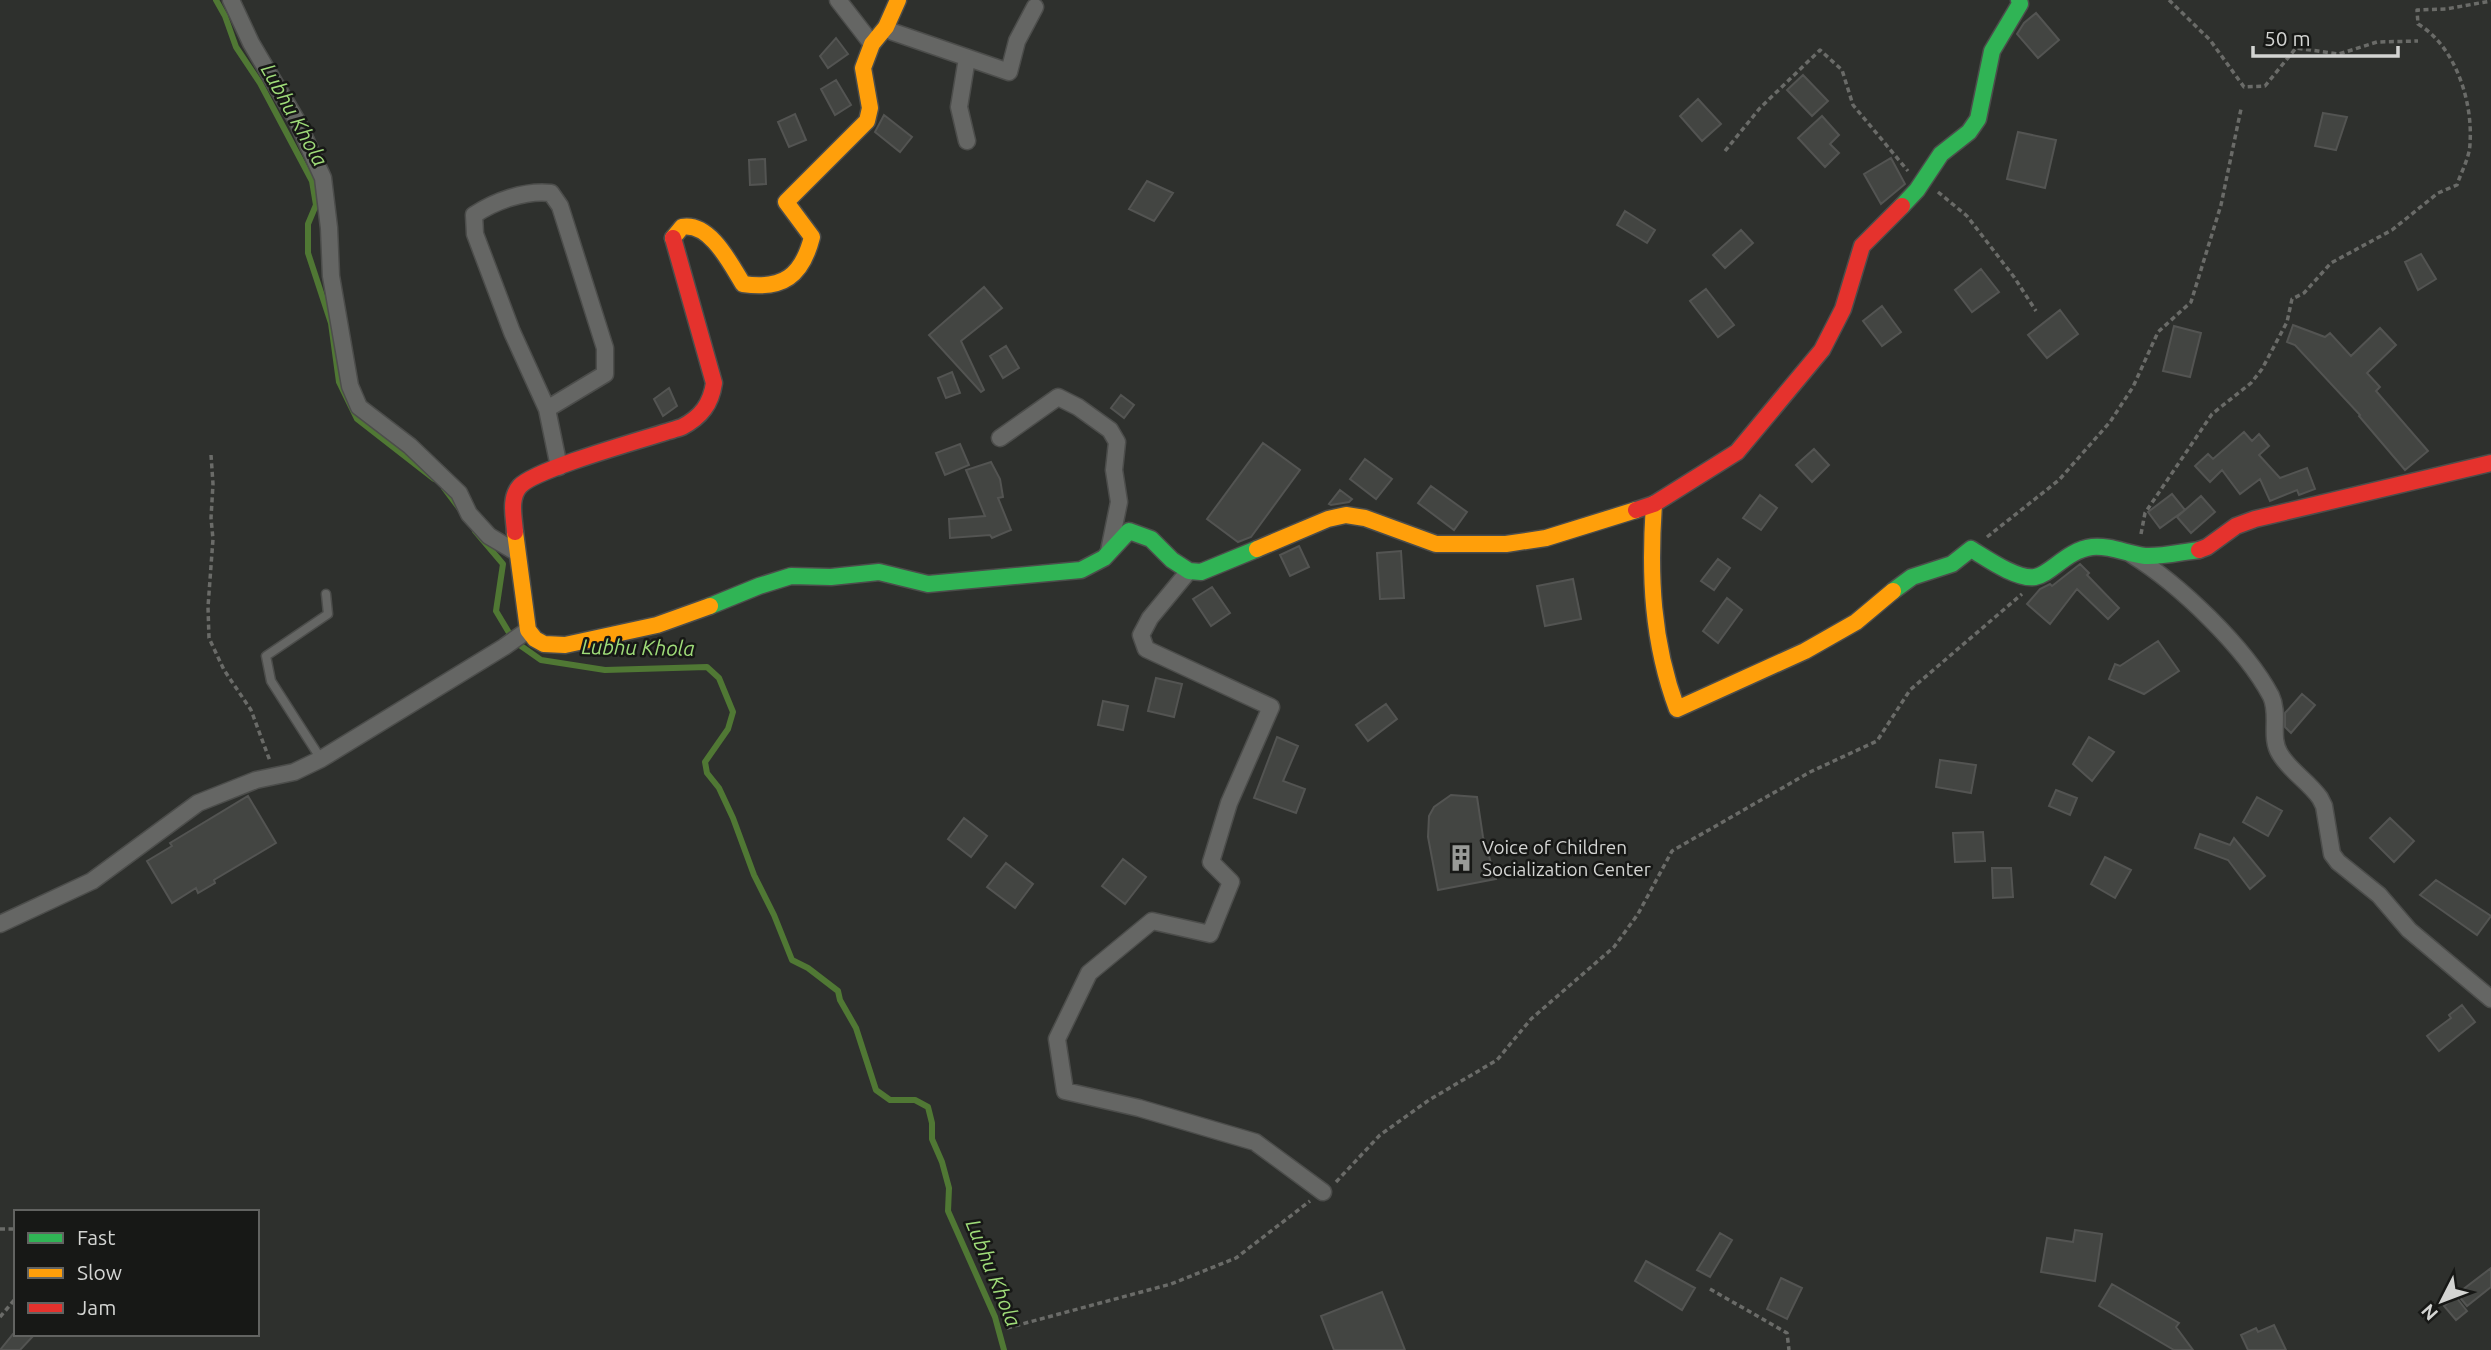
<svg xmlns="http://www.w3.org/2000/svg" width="2491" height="1350" viewBox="0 0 2491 1350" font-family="Ubuntu,sans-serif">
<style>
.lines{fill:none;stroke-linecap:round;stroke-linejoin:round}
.stream{stroke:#507834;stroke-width:6}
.building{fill:#434542;stroke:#535452;stroke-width:2}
.lane-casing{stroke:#4c4d4b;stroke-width:11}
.street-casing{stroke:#4c4d4b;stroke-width:19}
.fast-casing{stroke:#4c4d4b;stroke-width:19}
.slow-casing{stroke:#4c4d4b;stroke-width:19}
.jam-casing{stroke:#4c4d4b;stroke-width:19}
.path{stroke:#6a6b68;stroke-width:3.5;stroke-dasharray:5 3.5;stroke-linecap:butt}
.lane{stroke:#656664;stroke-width:8}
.street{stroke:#656664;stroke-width:16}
.fast{stroke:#30b455;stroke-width:16}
.slow{stroke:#ff9f0a;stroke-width:16}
.jam{stroke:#e5322d;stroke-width:16}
.labels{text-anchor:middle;stroke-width:5;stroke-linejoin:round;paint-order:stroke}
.poi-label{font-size:19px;fill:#d3d4d2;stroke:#171816;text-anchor:start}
.water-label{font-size:21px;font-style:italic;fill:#9fdc79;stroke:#171816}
</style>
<rect width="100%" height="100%" fill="#2e302d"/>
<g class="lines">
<path class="stream" d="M216,0L225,16L236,47L260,83L312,181L316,205L308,224V253L331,323L339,382L357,419L434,479
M444,488L459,508
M475,531L503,564L496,611L514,641L541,660L605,670L707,667L719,678L733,712L728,729L705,762L707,773L719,788L733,818L754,875L774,915L792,960L808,968L838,991L840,1000L856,1028L876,1090L890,1100H915L928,1107L932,1123V1139L942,1162L949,1188L948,1211L995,1317L1004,1350"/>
</g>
<path class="building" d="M2036,13L2059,40L2038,58L2017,34L2024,23Z
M836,38L848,54L828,68L820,56Z
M1803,75L1828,101L1812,116L1787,90Z
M836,80L851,105L835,115L821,89Z
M1698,99L1721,124L1702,141L1680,116Z
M2323,113L2347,117L2336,150L2315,146Z
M795,114L806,140L789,147L778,122Z
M884,115L912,137L900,152L875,132Z
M1822,116L1839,135L1830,144L1839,153L1825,167L1798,138Z
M2018,132L2056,140L2045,188L2007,179Z
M1891,158L1905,184L1881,204L1864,174Z
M765,159L766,184L750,185L749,160Z
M1147,181L1173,193L1154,221L1129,209Z
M1625,211L1655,230L1647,243L1617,225Z
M1741,230L1753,243L1725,268L1713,255Z
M2421,254L2436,279L2418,290L2405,262Z
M1981,269L1999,292L1972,312L1955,290Z
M984,287L1002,308L961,341L984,390L981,392L929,335Z
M1706,289L1734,325L1718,337L1690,301Z
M1882,306L1901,332L1882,346L1863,321Z
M2060,310L2078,334L2047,358L2028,335Z
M2293,325L2325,337L2330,333L2351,356L2380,328L2396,345L2367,373L2380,387L2376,391L2428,451L2405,470L2359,416L2360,415L2295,345L2287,342Z
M2174,326L2201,333L2190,377L2163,371Z
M1006,346L1019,368L1003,378L990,356Z
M952,372L960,393L946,398L938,378Z
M669,388L677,406L663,416L654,399Z
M1121,395L1134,405L1124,418L1111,408Z
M2244,432L2252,441L2259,434L2269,446L2259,455L2280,478L2307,468L2315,489L2299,495L2297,490L2270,501L2260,479L2240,494L2222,470L2210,482L2195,466L2208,454L2213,459Z
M1263,443L1300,470L1251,537L1238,542L1207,519Z
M960,444L969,465L945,475L936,453Z
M1814,449L1829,465L1812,482L1796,465Z
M1365,459L1392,479L1376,499L1350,479Z
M991,462L1000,479L1003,497L998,498L1011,530L992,538L990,535L950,538L949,519L985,516L966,470Z
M1431,486L1467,512L1454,530L1418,503Z
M1340,490L1352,499L1349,502L1331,505L1329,504Z
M2172,494L2185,510L2160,528L2148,512Z
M1760,495L1777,508L1761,530L1743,518Z
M2201,496L2215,512L2191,533L2177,517Z
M1299,546L1309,567L1290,576L1280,555Z
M1401,551L1404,598L1380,599L1377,553Z
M1718,559L1730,568L1714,590L1701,581Z
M2080,564L2089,573L2087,575L2119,608L2108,619L2077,589L2050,624L2027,604L2040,589L2050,584L2052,586Z
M1573,579L1581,619L1545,626L1537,586Z
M1212,587L1230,613L1211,626L1193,599Z
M1727,598L1742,610L1718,643L1703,631Z
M2158,641L2179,671L2144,694L2109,679L2115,664L2120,666Z
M1156,678L1182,684L1174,717L1148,711Z
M2302,694L2315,705L2291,733L2285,727V713Z
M1103,701L1128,706L1123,730L1098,725Z
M1386,704L1397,719L1368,741L1356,725Z
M1277,737L1298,746L1283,781L1305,789L1296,813L1254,798Z
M2089,737L2114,752L2092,781L2073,764Z
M1940,760L1976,765L1971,793L1936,787Z
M2056,790L2077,798L2070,815L2049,806Z
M1451,795L1477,797L1483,837L1496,879L1438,890L1428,837L1429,816L1434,807Z
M248,796L276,843L214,880L215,883L198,893L196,888L172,903L147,861L172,846L170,843Z
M2257,797L2282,811L2268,836L2243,822Z
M964,818L987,836L971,857L948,839Z
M2390,818L2414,841L2394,862L2370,838Z
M1983,832L1985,861L1955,862L1953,833Z
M2200,834L2230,845L2234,838L2265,876L2250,889L2228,860L2195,848Z
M2105,857L2131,870L2115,898L2091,884Z
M1123,859L1146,877L1125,904L1102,886Z
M1006,863L1033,884L1015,908L987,887Z
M1992,868H2011L2013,897L1993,898Z
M2436,880L2491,916L2477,935L2420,895Z
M2462,1005L2475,1022L2439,1051L2427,1036L2451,1018L2449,1015Z
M2075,1230L2102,1234L2095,1281L2041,1272L2047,1238L2073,1242Z
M1720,1233L1732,1240L1710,1277L1697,1270Z
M1646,1261L1695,1288L1682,1310L1635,1281Z
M2491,1268V1287L2467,1306L2457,1294Z
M1781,1278L1802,1288L1787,1319L1767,1309Z
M2112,1284L2179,1323L2176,1327L2193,1350H2174L2099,1306Z
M1382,1292L1405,1350H1334L1321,1316Z
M2456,1297L2467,1311L2456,1320L2444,1306Z
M2274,1325L2286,1350H2248L2241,1335L2256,1328L2258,1332Z
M13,1334H35L20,1350H0Z"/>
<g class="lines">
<defs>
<path id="lane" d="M321,759L271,681L266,656L328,614L326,594"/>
<path id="street" d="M231,0L251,43L297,121L323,178L329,228L331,276L350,386L359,407L410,446L459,493L469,514L489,536L516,552
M838,0L872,44
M886,27L893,32L1009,72L1017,41L1035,7
M967,141L959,107L967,58
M547,409L605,374V348L560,206L551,193C525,190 495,201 474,215L475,234L512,332L547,409L559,467
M1000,438L1058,397L1078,407L1110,430L1117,442L1114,470L1119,502L1109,551
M2132,555C2179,584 2245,647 2271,696C2280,715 2269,737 2280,754C2290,771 2309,782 2320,798L2324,806L2332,854L2338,862L2379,895L2409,930L2491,999
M1188,572L1150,618L1141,635L1146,649L1271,707L1229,803L1211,862L1231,882L1210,934L1152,921L1089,973L1057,1039L1065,1091L1139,1108L1255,1142L1323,1192
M0,924L92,881L198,803L256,780L294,772L321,759L504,647L528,630"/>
<path id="fast" d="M1902,206L1917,190L1941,154L1969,132L1978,119L1992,51L2020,4L2019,0
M1893,591L1912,577L1952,564L1971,549C1986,558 2017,580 2035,577C2051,574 2067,550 2092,547C2110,545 2127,554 2145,556C2161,557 2182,552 2199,550
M710,606L759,586L791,576L831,577L879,572L928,584L1081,570L1104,558L1129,531L1151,539L1172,560L1189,571L1201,572L1257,549"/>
<path id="slow" d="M673,238L682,227C710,222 730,263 743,284C783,290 802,276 812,237L786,202L867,121L870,108L863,68L872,44L886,27L898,0
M1654,504C1649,575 1652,642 1677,709L1805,651L1856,622L1893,591
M515,532L528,630L535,639L544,644L565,645L657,625L710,606
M1257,549L1328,519L1346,515L1365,518L1436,544H1506L1546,538L1636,510"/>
<path id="jam" d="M1636,510L1654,504L1737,452L1822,350L1843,309L1862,246L1902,206
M515,532C514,517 509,498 520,486C537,468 652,437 682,427C701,417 711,404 714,383L673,238
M2199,550L2207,547L2236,526L2255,519L2491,463"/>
</defs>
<use href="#lane" class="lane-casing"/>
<use href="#street" class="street-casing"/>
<use href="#fast" class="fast-casing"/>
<use href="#slow" class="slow-casing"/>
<use href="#jam" class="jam-casing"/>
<path class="path" d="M2169,0L2210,40L2244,87L2265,86L2296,48L2339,54L2377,42L2418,41
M1725,151L1760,108L1820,50L1842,70L1853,105L1908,171
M1938,192L1967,216L2014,277L2036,311
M211,455L213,484L211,518L213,539L208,607L209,638L224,670L251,710L270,761
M2141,534L2145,513L2212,414L2251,383L2262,369L2287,322L2292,299L2304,293L2331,263L2392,230L2438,193L2457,185C2461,172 2470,157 2470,143C2473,101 2455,46 2418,24L2417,10L2446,9L2491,1
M1987,537L2059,480L2110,422L2133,387L2158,332L2191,302L2221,205L2241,109
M1336,1182L1380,1135L1429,1100L1497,1060L1531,1019L1614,947L1638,914L1672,851L1810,772L1877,741L1910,690L2022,594
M0,1229H16
M1710,1289L1787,1333L1789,1350
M0,1317L16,1298
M1007,1328L1171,1284L1236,1258L1310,1201"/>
<use href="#lane" class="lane"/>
<use href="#street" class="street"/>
<use href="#fast" class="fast"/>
<use href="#slow" class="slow"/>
<use href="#jam" class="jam"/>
</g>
<defs>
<symbol id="building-bare" viewBox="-9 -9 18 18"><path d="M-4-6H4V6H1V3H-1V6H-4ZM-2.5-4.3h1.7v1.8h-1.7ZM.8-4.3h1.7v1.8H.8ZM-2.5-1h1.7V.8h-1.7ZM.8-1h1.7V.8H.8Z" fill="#999b98" stroke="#171816" stroke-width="2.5" paint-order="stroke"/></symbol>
</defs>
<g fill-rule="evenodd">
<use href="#building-bare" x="1442" y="839" width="38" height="38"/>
</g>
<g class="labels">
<g class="poi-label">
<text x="1482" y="854">Voice of Children<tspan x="1482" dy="22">Socialization Center</tspan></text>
</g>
<g class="water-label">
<text transform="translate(294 115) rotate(61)" y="7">Lubhu Khola</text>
<text transform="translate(638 648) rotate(1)" y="7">Lubhu Khola</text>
<text transform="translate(993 1273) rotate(68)" y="7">Lubhu Khola</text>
</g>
</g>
<rect x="14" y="1210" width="245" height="126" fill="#171816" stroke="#626361" stroke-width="2"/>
<rect x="28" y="1233" width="35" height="10" fill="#30b455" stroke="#626361" stroke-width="2"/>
<text x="77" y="1245" font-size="21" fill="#d3d4d2">Fast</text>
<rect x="28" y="1268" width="35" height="10" fill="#ff9f0a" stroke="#626361" stroke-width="2"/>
<text x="77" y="1280" font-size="21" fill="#d3d4d2">Slow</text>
<rect x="28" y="1303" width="35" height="10" fill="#e5322d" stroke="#626361" stroke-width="2"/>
<text x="77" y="1315" font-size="21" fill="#d3d4d2">Jam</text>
<g transform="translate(2442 1301) rotate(228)" stroke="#171816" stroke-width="5" paint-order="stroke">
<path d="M0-5L12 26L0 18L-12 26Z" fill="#d3d4d2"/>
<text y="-10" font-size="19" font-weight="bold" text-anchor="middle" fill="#d3d4d2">N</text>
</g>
<path d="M2253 46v10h145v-10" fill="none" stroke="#d3d4d2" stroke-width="3.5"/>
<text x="2264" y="46" font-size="21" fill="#d3d4d2" stroke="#171816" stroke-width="5" paint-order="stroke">50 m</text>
</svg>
